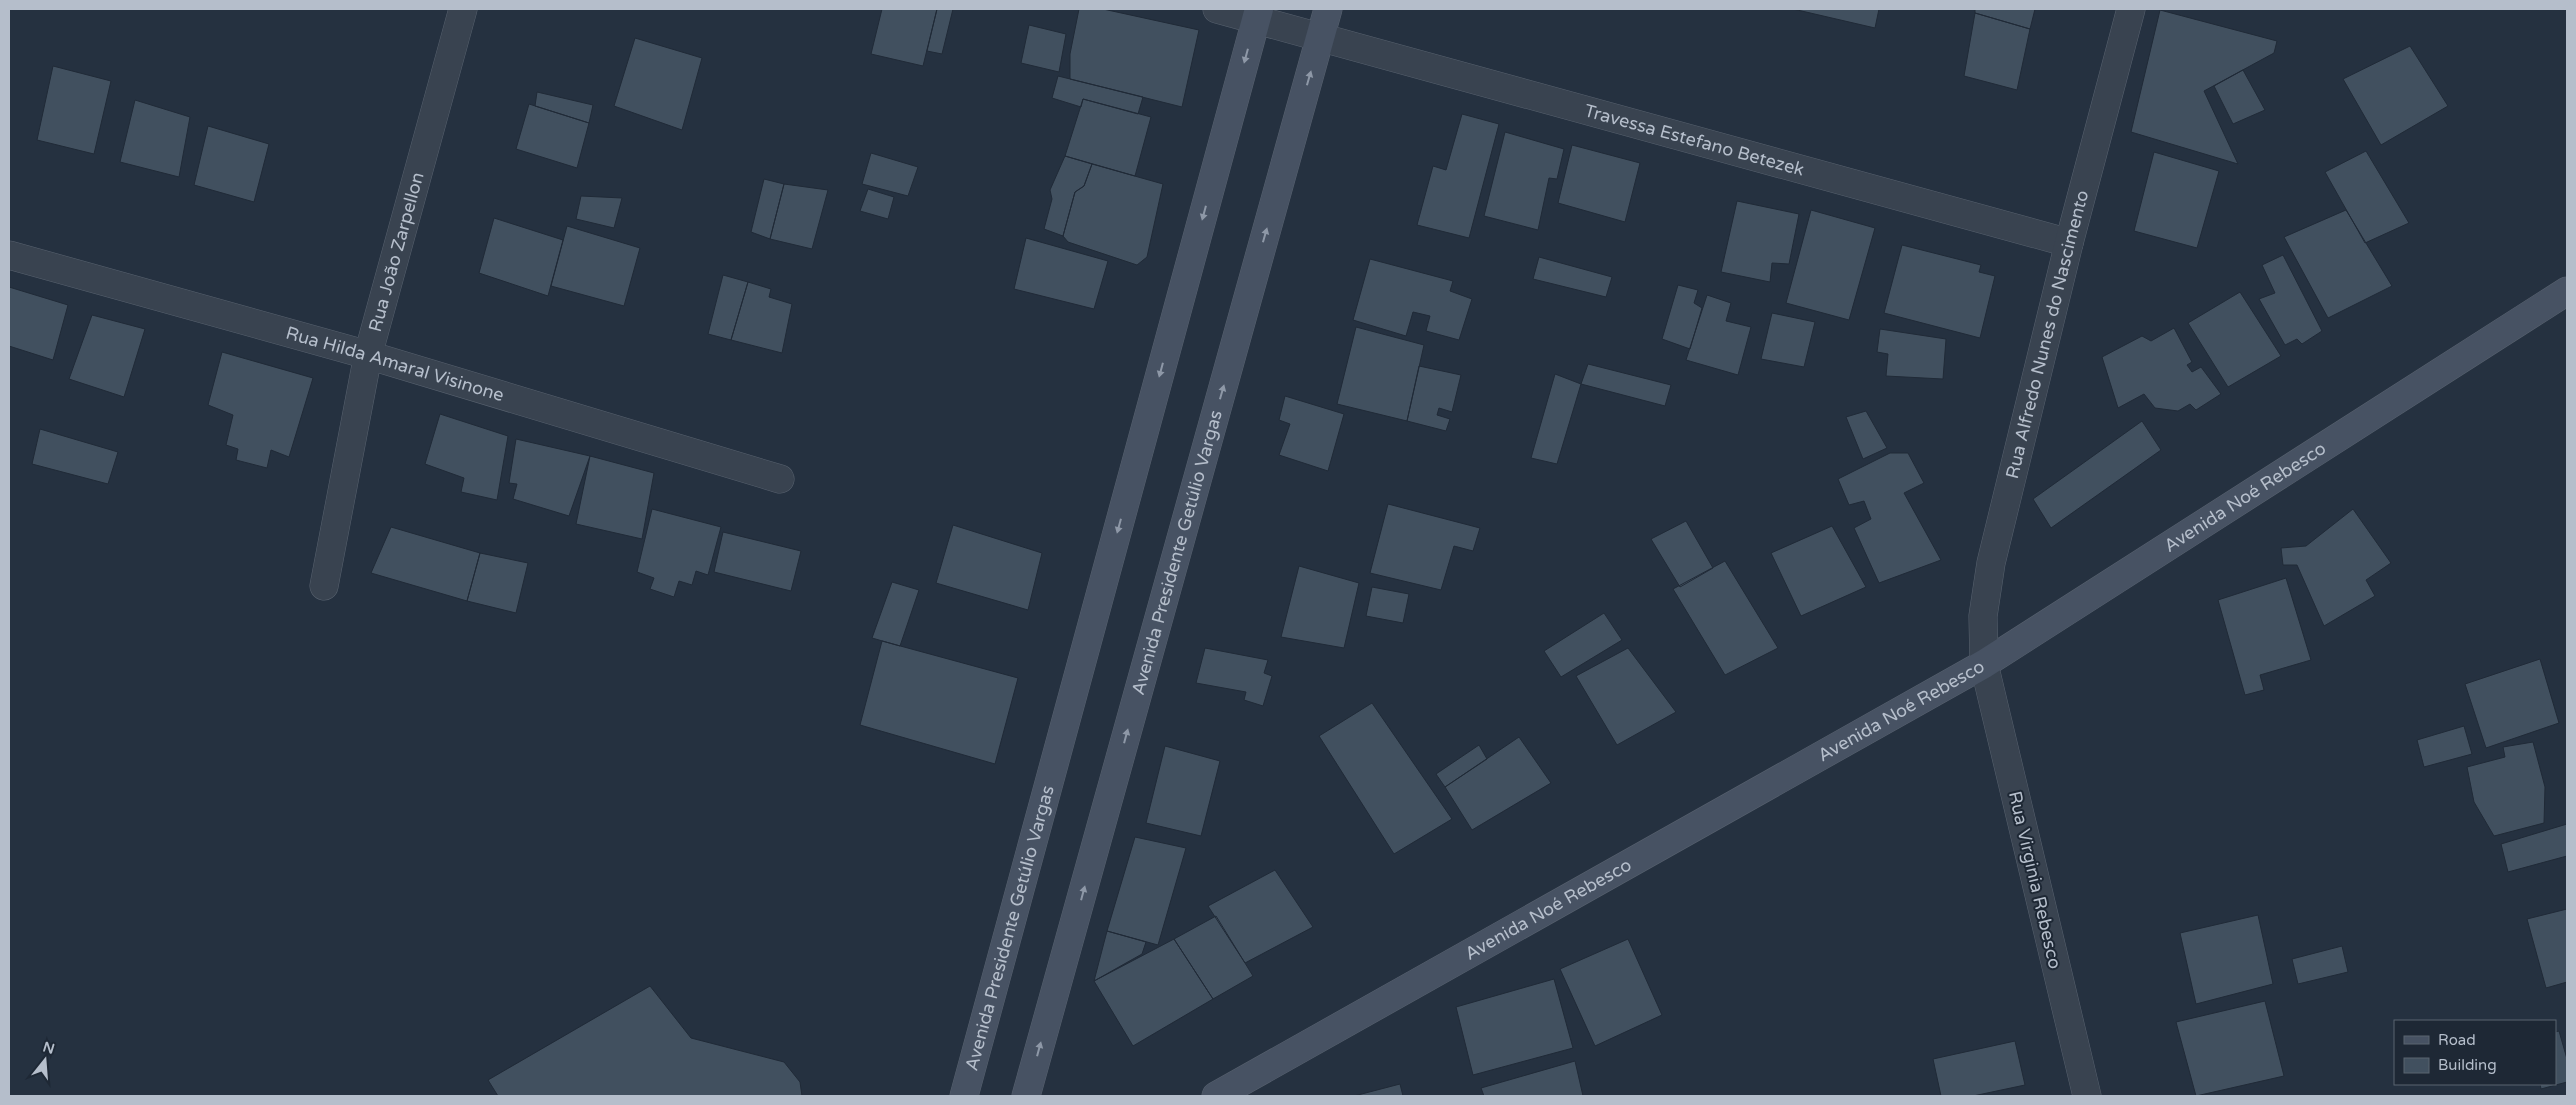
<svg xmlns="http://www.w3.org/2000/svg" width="2576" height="1105" viewBox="0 0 2576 1105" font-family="'Varela Round',sans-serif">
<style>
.building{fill:#41505f;stroke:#202a37}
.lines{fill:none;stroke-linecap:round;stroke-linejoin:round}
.street-casing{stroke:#57616e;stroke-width:29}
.secondary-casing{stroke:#57616e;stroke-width:29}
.street{stroke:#394350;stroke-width:28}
.secondary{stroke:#475263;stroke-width:28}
.oneway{fill:#8e98a7}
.labels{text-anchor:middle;stroke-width:4;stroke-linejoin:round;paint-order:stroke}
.street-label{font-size:18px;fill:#b5becb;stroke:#1e2835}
</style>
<rect width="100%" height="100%" fill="#253140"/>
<path class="building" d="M882,9H937L923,66L871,54Z
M937,9H953L942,54L927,51Z
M1079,9H1103L1199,30L1182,107L1070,79V54Z
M1793,9H1879L1875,28Z
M1975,9H2035L2030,29L1975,13Z
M2160,10L2277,41L2274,53L2204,91L2238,164L2131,132Z
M1975,13L2030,29L2017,90L1964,76Z
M1029,25L1066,34L1059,72L1021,63Z
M635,38L702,58L682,130L614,106Z
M2410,46L2448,106L2381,145L2343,79Z
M53,66L111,81L94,154L37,140Z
M2243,70L2265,110L2233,124L2214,86Z
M1058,76L1143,97L1138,114L1083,99L1081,107L1052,98Z
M537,92L593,105L589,123L535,106Z
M1083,99L1151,117L1135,176L1065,156Z
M135,100L190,117L179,177L120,162Z
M529,104L589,123L577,168L516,149Z
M1462,114L1499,124L1469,238L1417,225L1433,166L1446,170Z
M208,126L269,144L254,202L194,185Z
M1505,132L1564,149L1557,179L1549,178L1538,230L1484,216Z
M1572,145L1640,163L1625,222L1558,203Z
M2366,151L2409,223L2365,243L2325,172Z
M2154,152L2219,171L2197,248L2134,231Z
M871,153L918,167L908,196L862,184Z
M1065,156L1092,164L1084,186L1075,192L1063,236L1044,229L1052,199L1050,190Z
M1092,164L1163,184L1147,257L1137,265L1068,242L1063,236L1075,192L1084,186Z
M764,179L784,184L770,239L751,232Z
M784,184L828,190L812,249L770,239Z
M868,189L894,197L888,219L860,211Z
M581,196L622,198L614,228L576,219Z
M1737,201L1799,214L1789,264L1772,263L1770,282L1721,272Z
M1811,210L1875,228L1849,320L1786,303Z
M2346,210L2392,286L2328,318L2284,237Z
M494,218L563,240L548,296L479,273Z
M567,226L640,248L624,306L551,286Z
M1026,238L1108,261L1094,309L1014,289Z
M1902,245L1981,265L1979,272L1995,276L1980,338L1884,313Z
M2283,255L2322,331L2302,344L2297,339L2285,345L2259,299L2275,293L2262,265Z
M1539,257L1612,277L1606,297L1533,279Z
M1370,259L1453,281L1450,291L1472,299L1459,340L1426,331L1430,316L1413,312L1406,336L1353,320Z
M723,275L748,282L731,340L708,334Z
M748,282L771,289L769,297L792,304L782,353L731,340Z
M1678,285L1698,290L1694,303L1702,308L1690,349L1662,339Z
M9,287L68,305L53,360L9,346Z
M2240,292L2281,356L2228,387L2188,323Z
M1707,295L1731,303L1726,321L1751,327L1738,375L1686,360Z
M1772,313L1815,322L1804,367L1761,359Z
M92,315L145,329L124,397L69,379Z
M1356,327L1424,345L1407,421L1337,404Z
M2174,328L2192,362L2187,365L2192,372L2201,367L2221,394L2196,410L2190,404L2178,411L2155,408L2144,394L2118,408L2102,357L2142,336L2151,341Z
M1880,329L1946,339L1943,379L1886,376L1888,354L1877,352Z
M222,352L313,378L289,457L271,450L267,468L236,460L238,449L226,445L233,415L208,405Z
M1588,364L1671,385L1665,406L1581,384Z
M1419,366L1461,375L1452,412L1439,408L1437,415L1450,419L1446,431L1407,421Z
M1555,374L1581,384L1557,464L1531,458Z
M1285,396L1344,414L1328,471L1279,455L1290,424L1279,420Z
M1866,411L1887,448L1863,459L1846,417Z
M440,414L508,436L497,500L461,492L464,478L425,464Z
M2142,421L2161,450L2051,528L2033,499Z
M40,429L118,452L108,484L32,464Z
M516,439L590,456L569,516L513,499L517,484L509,483Z
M1890,453H1908L1924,483L1904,493L1941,560L1879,583L1854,528L1871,519L1864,501L1849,505L1838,479Z
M590,456L654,473L642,539L576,524Z
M1388,504L1480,528L1473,551L1454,546L1441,590L1370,573Z
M652,509L721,527L708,575L696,571L692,585L679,581L674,597L650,589L654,578L637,572Z
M2353,509L2391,563L2366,580L2375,596L2324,626L2297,565H2283L2281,548L2306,546Z
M1686,521L1713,568L1680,587L1651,539Z
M953,525L1042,553L1028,610L936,583Z
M1832,526L1866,587L1801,616L1771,553Z
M391,527L480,553L467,601L371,573Z
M723,532L801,551L791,591L714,572Z
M480,553L528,563L516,613L467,601Z
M1725,561L1778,648L1725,675L1673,589Z
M1299,566L1359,583L1344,648L1281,637Z
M2286,578L2311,660L2260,675L2264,690L2245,695L2218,600Z
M892,582L919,590L900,646L872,638Z
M1372,587L1409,594L1403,623L1366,616Z
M1604,613L1622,640L1561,677L1544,651Z
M882,641L1018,678L995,764L860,725Z
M1205,648L1268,660L1264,673L1272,676L1263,706L1244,700L1246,692L1196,683Z
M1628,648L1676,712L1617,745L1576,676Z
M2540,659L2559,723L2486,748L2465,684Z
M1372,703L1452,819L1394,854L1319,736Z
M2464,726L2472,754L2424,767L2417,740Z
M1519,737L1551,783L1472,830L1445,787Z
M2533,742L2545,787L2544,823L2494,836L2474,802L2467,767L2505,757L2503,747Z
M1479,745L1487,759L1445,787L1436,774Z
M1165,746L1220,761L1201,836L1146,823Z
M2567,824V856L2508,872L2501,844Z
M1135,837L1186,848L1158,945L1107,931Z
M1275,870L1313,927L1245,963L1208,906Z
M2567,909V982L2546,988L2527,919Z
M2258,915L2273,984L2196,1004L2180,933Z
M1216,916L1253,976L1213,999L1174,939Z
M1107,931L1146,942L1142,954L1094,981Z
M1174,939L1213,999L1133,1046L1094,981Z
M1628,939L1662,1015L1595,1046L1560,969Z
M2342,946L2348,972L2298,984L2292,959Z
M1554,979L1573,1048L1473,1075L1456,1007Z
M650,986L691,1038L784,1062L800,1082L802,1096H498L488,1080Z
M2265,1001L2284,1076L2196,1096L2176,1022Z
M2559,1031L2567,1059V1082L2541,1089L2540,1084H2555V1032Z
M2015,1041L2025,1085L1973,1096H1941L1933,1059Z
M1575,1061L1583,1096H1484L1481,1088Z
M1400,1084L1403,1096H1354Z"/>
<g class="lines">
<defs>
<g id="street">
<path id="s1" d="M1217,9L2069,243"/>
<path id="s2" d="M9,255L368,355L780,479"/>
<path id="s3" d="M324,586L368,355L463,9"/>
<path id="s4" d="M2087,1096L1984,664L1983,616L1991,563L2069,243L2131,9"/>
</g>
<g id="secondary">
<path id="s5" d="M964,1096L1259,9"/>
<path id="s6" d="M1026,1096L1328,9"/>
<path id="s7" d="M1216,1096L1984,664L2567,291"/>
</g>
</defs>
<use href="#street" class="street-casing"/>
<use href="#secondary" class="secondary-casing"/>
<use href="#street" class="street"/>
<use href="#secondary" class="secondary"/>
</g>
<defs><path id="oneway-solid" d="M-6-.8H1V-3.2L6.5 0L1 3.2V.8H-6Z" transform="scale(1.25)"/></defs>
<g class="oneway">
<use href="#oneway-solid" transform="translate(1246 56) rotate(105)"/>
<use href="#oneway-solid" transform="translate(1309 78) rotate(-74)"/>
<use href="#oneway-solid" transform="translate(1204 213) rotate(105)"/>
<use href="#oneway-solid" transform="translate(1265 235) rotate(-74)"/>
<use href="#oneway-solid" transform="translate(1161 370) rotate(105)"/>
<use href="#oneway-solid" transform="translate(1222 392) rotate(-74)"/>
<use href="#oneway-solid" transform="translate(1119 526) rotate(105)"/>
<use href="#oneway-solid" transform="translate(1126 736) rotate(-75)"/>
<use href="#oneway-solid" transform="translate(1083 893) rotate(-75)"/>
<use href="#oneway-solid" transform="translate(1039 1049) rotate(-75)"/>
</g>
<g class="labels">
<g class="street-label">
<text dy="6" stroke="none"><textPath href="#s1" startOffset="495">Travessa Estefano Betezek</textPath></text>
<text dy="6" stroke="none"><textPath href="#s3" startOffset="342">Rua João Zarpellon</textPath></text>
<text dy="6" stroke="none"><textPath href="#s4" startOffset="781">Rua Alfredo Nunes do Nascimento</textPath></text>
<text dy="6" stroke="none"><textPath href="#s2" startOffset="401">Rua Hilda Amaral Visinone</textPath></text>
<text dy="6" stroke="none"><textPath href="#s7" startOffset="1191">Avenida Noé Rebesco</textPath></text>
<text dy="6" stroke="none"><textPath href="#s6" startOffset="564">Avenida Presidente Getúlio Vargas</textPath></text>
<text dy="6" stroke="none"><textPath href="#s7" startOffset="786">Avenida Noé Rebesco</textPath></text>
<text transform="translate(2035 880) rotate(77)" y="6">Rua Virginia Rebesco</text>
<text dy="6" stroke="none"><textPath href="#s7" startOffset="381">Avenida Noé Rebesco</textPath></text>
<text dy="6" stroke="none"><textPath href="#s5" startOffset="174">Avenida Presidente Getúlio Vargas</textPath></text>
</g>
</g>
<rect width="2576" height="1105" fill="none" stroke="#b5becb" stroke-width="20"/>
<rect x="2394" y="1020" width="162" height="65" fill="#1e2835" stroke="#5a6471"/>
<rect x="2404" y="1036" width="25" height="8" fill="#475263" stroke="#5a6471"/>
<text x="2438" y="1045" font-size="15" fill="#b5becb">Road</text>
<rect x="2404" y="1058" width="25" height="15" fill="#41505f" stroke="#5a6471"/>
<text x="2438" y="1070" font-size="15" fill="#b5becb">Building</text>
<g transform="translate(45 1060) rotate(17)" stroke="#1e2835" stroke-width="4" paint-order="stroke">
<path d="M0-4L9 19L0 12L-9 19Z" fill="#b5becb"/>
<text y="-8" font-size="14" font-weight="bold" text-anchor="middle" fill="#b5becb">N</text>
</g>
</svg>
